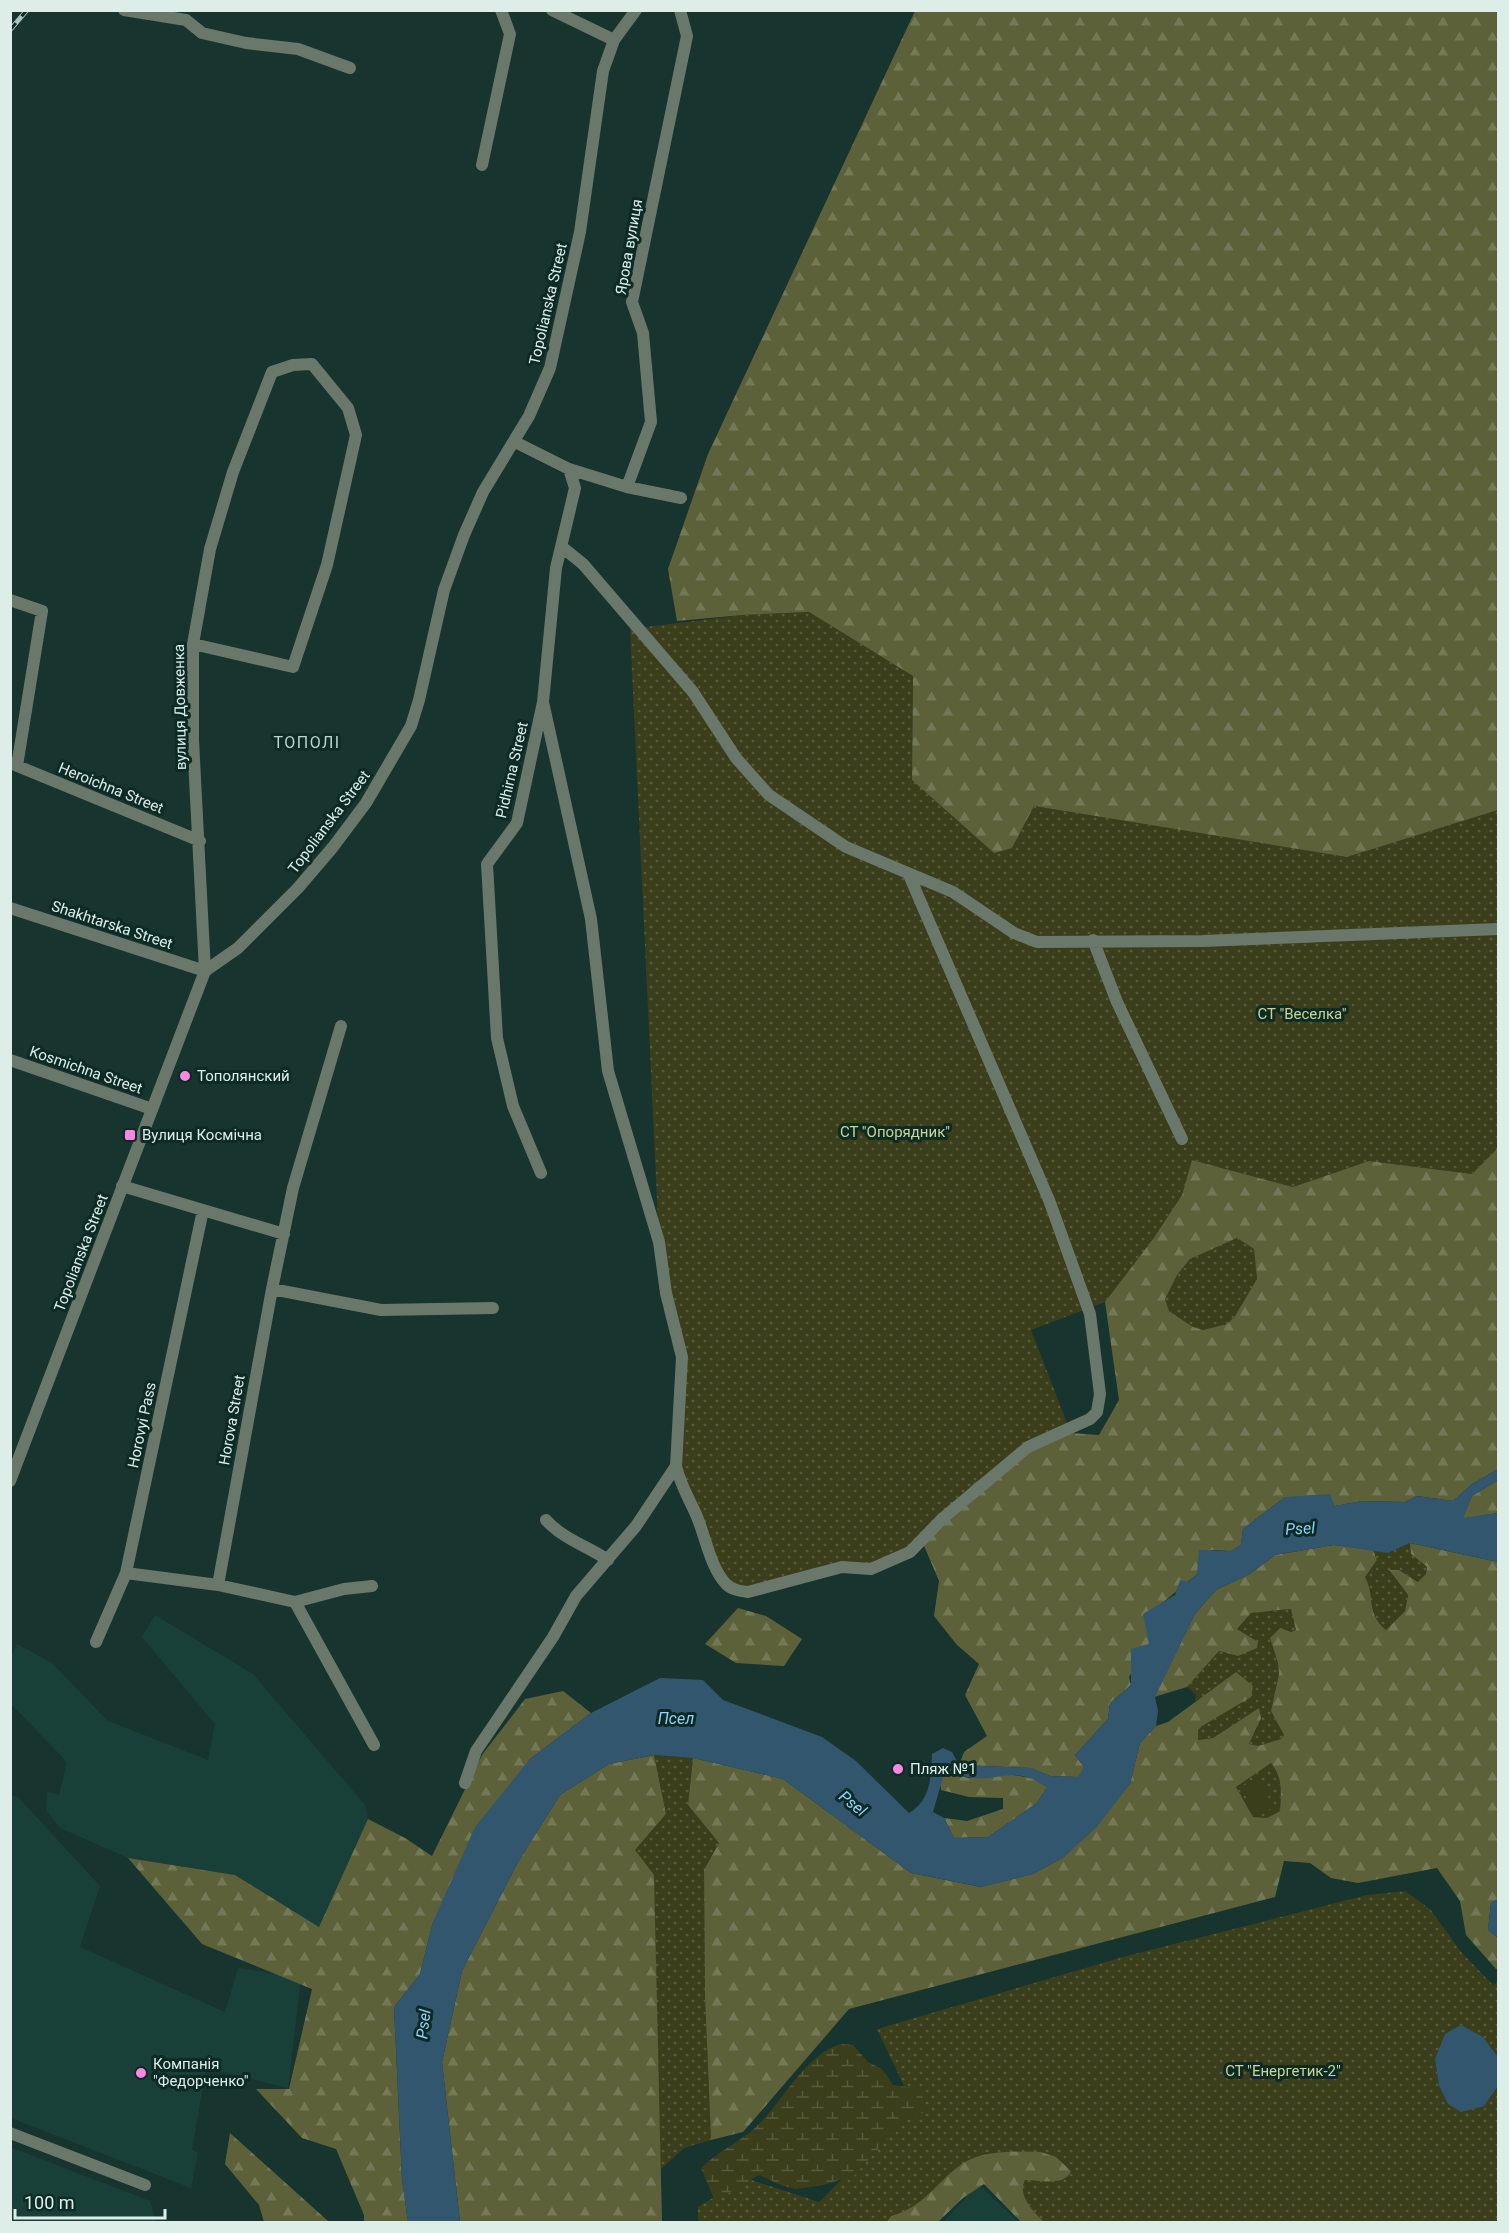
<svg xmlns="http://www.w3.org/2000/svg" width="1509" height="2233" viewBox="0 0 1509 2233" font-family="Roboto,sans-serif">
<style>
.built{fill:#194038}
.grass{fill:url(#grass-dots)}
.forest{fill:url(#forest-firs);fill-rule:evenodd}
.wetland{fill:url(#wetland-marsh)}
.pitch{fill:#3b3e1a}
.water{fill:#33566f;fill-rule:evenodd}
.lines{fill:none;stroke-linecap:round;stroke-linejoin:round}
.minor{stroke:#6a786b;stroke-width:12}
.tertiary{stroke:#6a786b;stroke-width:12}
.rail-casing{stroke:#aec1bc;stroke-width:5}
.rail{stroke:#0d2a24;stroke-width:3;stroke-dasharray:9;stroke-linecap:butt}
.poi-dot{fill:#fc86e3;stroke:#0d2a24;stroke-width:2}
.labels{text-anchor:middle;stroke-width:6;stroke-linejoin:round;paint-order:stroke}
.street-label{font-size:15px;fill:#ddeee9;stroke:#0d2a24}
.park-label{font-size:15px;fill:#ccd592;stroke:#0d2a24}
.poi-label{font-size:15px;fill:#ddeee9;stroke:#0d2a24;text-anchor:start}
.neighbourhood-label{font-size:16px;letter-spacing:1.5px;fill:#b6d7ce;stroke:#0d2a24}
.water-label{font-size:16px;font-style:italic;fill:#94d1fd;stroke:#0d2a24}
</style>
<defs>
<pattern id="grass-dots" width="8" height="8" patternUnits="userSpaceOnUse" patternTransform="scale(1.5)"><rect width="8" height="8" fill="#3b3e1a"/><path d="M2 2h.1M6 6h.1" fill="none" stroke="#575a3b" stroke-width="1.8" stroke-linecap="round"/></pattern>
<pattern id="forest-firs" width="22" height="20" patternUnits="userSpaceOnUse" patternTransform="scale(1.5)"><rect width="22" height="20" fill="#5c613a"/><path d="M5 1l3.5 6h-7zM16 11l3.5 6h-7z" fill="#737856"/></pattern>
<pattern id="wetland-marsh" width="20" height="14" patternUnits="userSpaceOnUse" patternTransform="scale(1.5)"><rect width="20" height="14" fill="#3b3e1a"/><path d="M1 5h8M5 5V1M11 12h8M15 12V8" fill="none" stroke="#575a3b"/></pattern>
</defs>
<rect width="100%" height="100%" fill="#18342e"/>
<path class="built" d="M155,1615L253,1674L365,1805L368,1819L319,1927L235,1875L128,1858L60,1828L46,1810L47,1792L59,1795L67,1762L11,1704V1658L17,1644L52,1663L108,1721L208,1760L215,1724L142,1637Z
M10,1795L18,1797L100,1886L80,1947L225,2012L238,1968L301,1978L288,2088L206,2068L192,2150L198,2153L191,2188L11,2118Z
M10,2147L150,2201L156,2222H11Z
M978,2184L1019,2222H943Z"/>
<path class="grass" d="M809,612L913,676L912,780L1012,848L1034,806L1347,857L1498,810V1148L1472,1174L1369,1161L1293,1187L1192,1160L1182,1195L1153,1239L1105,1302L1031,1330L1071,1433L922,1541L871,1569L856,1566L748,1592L730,1588L680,1483L682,1357L659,1242L630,629L742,615Z
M1237,1238L1254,1249L1257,1279L1235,1316L1227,1324L1203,1330L1193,1327L1169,1311L1164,1299L1177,1275L1190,1259Z
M1410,1543L1411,1554L1427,1567L1426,1574L1419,1582L1399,1570L1389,1571L1408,1595L1405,1611L1386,1630C1365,1612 1376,1597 1365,1577L1377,1560L1373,1550L1388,1553Z
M1292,1609L1296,1630L1270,1638L1278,1663L1279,1674L1271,1711L1284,1735L1281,1740L1258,1746L1249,1744L1257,1728L1259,1708L1213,1738L1198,1740V1730L1232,1675L1216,1689L1195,1701L1196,1695L1187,1687L1219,1651L1238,1656L1257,1642L1237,1629L1251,1613Z
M654,1755L693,1758L688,1805L719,1843L704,1870L705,1996L711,2140L684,2148L660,2170L635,1850L666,1814Z
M1271,1763C1283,1778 1281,1793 1280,1811L1267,1818L1253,1817L1236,1787Z
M1405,1891L1430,1909L1461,1952L1493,1985L1498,1982V2057L1483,2037L1435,2059L1439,2086L1448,2104L1484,2106L1498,2086V2222H1043L983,2166L932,2222H698V2207L745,2178L819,2202L914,2107L877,2029L1123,1957L1367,1895Z"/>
<path class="forest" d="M915,11H1498V810L1347,857L1034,806L1012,848L994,853L912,780L913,676L809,612L742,615L677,621L668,569L708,454Z
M1498,1148V1469L1472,1484L1453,1501L1417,1496L1405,1502L1362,1501L1335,1506L1285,1497L1243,1529L1241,1545L1231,1551L1211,1550L1197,1574L1160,1605L1149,1644L1129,1677L1131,1685L1110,1703L1108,1719L1075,1755L1084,1767L1079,1777L1050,1776L1031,1768L959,1765L964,1752L987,1736L965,1695L979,1664L957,1645L934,1616L939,1581L922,1541L974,1483L1051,1440L1071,1433L1099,1435L1119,1400L1105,1302L1153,1239L1182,1195L1192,1160L1293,1187L1369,1161L1472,1174ZM1237,1238L1254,1249L1257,1279L1235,1316L1227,1324L1203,1330L1193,1327L1169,1311L1165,1299L1177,1275L1190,1259Z
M1498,1480V1513L1462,1519L1472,1496Z
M1410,1543L1498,1562V1899L1491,1903L1488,1930L1498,1938V1968L1496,1969L1466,1935L1460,1901L1437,1868L1358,1883L1331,1878L1310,1863L1284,1861L1275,1897L849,2009L743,2132L711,2140L705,1996L704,1870L719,1843L688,1805L693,1758L783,1779L911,1873L981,1887L1033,1874L1064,1857L1130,1784L1140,1743L1156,1726L1168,1722L1232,1675L1236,1672L1253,1686L1251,1697L1202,1726L1198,1730V1740L1213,1738L1259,1708L1261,1718L1249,1744L1258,1746L1281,1739L1284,1735L1271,1711L1279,1674L1278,1663L1270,1638L1280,1628L1291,1632L1296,1630L1291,1609L1251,1613L1237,1629L1258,1642L1257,1648L1238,1656L1219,1651L1187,1687L1154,1697L1195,1614L1216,1590L1250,1574L1275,1555L1334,1545L1373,1550L1377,1560L1365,1577C1376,1597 1365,1612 1386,1630L1405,1611L1408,1595L1389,1570H1399L1418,1582L1426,1574L1427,1567L1411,1554ZM1271,1763C1283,1778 1281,1793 1280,1811L1267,1818L1253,1817L1236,1787Z
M738,1608L766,1616L802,1639L784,1666L736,1663L705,1644Z
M563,1691L591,1713L530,1759L433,1922L420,1974L394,2007L402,2179L408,2222H364V2215L336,2149L302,2138L256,2089H289L312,1989L202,1944L128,1858L235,1875L319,1927L368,1819L405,1838L432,1856L482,1755L525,1699Z
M654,1755L666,1814L635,1850L654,1875L662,2222H460L442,2062L462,1971L518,1862L560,1795L609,1764Z
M945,1770L968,1778L1007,1774L1032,1778L1047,1787L1037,1803L988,1837L954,1838L944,1818L967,1821L1003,1809V1798L969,1797L941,1790L940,1781Z
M230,2133L328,2221L331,2222H264L259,2205L225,2164Z
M1041,2152L1056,2157L1071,2171C1065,2187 1039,2180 1025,2180C1017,2196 1034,2212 1044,2222H1021L984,2184L963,2198L938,2222H887L891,2216C928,2207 941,2173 971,2159C990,2151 1020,2151 1041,2152Z"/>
<path class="wetland" d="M841,2044L853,2045L868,2062L882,2069L893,2085L921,2089L923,2113L903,2121L855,2175L824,2185L796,2189L783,2186L759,2175L715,2201L701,2168C718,2151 739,2143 756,2127C782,2103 806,2053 841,2044Z"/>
<path class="pitch" d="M1258,1778L1274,1807L1256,1816L1241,1787Z"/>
<path class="water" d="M1498,1469V1480L1472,1496L1463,1518L1498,1513V1562L1410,1543L1388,1553L1334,1545L1275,1555L1250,1574L1216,1590L1195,1614L1155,1697L1158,1711L1156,1726L1140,1743L1130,1784L1096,1828L1064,1857L1033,1874L982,1887L911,1873L783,1779L693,1758L654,1755L609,1764L560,1795L518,1862L462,1971L442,2062L460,2222H408L402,2179L394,2007L420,1974L433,1922L475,1827L530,1759L591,1713L660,1678L703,1680L723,1700L822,1737L856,1761L909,1813C931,1800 931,1777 932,1754L943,1748L952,1752L959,1765L1032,1768L1050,1776L1078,1777L1084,1767L1075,1755L1108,1719L1110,1703L1131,1685V1649L1149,1644L1143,1614L1175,1595L1180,1580L1188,1582L1197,1574L1199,1550L1231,1551L1241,1544L1243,1529L1285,1497L1330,1494L1335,1506L1362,1501L1405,1502L1417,1496L1453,1501L1472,1484ZM945,1770C953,1771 960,1776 968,1777C999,1783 1012,1764 1047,1787L1037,1803L988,1837L954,1838L944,1818L933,1812Z
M1498,1899V1938L1488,1930L1491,1903Z
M1461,2025L1483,2037L1498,2057V2086L1484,2106L1461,2112L1448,2104L1439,2086L1435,2059L1445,2034Z"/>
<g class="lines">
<path class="minor" d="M124,10L186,20L202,33L246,43L298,49L350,68
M552,10L614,40
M482,165L510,34L501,10
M515,442L569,469L627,487L681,498
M627,487L651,422L643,333L632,302L687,36L680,10
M562,547L583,564L693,692L736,758L769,795L846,847L953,892L1014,933L1037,942L1203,941L1498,929
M10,600L42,611L17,766
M543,702L591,919L608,1071L659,1242L666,1293L682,1357L676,1466C680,1483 687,1495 694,1510C705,1532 709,1566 726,1584C732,1590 740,1591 748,1592L842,1567L871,1569L910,1552L943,1518L1028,1447L1090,1419L1097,1412L1100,1394L1090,1314L1049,1200L909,875
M10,763L200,841
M10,908L205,971L193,740V644L210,549L233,472L272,372L293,365L312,364L348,408L356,435L327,565L293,667L193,644
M1093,940L1117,1002L1182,1139
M341,1026L293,1188L272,1289L218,1585L295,1602L374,1745
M10,1060L152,1109
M541,1173L513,1106L497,1038L487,864L517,823L543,702L556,568L575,488L569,469
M122,1186L284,1234
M272,1289L381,1310L493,1308
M546,1520C563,1539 587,1546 608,1560
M126,1573L218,1585
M295,1602L344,1589L372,1586
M96,1642L126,1573L203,1210
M465,1783L476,1751L553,1637L576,1596L636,1526L676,1466
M10,2133L145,2185"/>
<path class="tertiary" d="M10,1481L205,971L238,948L298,888L333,847L366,803L411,726L419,700L444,590L464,535L483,492L529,416L550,368L580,232L603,71L614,40L636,10"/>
<defs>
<path id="rail" d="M10,30L27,10"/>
</defs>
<use href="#rail" class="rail-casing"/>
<use href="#rail" class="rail"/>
</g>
<g class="poi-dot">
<circle cx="185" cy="1076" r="6"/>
<rect x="124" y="1129" width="12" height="12" rx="3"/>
<circle cx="898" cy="1769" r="6"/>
<circle cx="141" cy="2073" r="6"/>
</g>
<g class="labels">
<g class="street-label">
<text transform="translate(629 247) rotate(-80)" y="5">Ярова вулиця</text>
<text transform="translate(548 304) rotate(-77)" y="5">Topolianska Street</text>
<text transform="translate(180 707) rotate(-91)" y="5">вулиця Довженка</text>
<text transform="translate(512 770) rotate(-77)" y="5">Pidhirna Street</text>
<text transform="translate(111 788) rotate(22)" y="5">Heroichna Street</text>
<text transform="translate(329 822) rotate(-53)" y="5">Topolianska Street</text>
<text transform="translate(112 925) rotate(18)" y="5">Shakhtarska Street</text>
<text transform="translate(86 1070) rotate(19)" y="5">Kosmichna Street</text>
<text transform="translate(81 1253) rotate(-69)" y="5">Topolianska Street</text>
<text transform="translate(232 1420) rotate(-80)" y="5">Horova Street</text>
<text transform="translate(142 1425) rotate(-78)" y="5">Horovyi Pass</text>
</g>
<g class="park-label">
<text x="1302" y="1019">СТ "Веселка"</text>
<text x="895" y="1137">СТ "Опорядник"</text>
<text x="1283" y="2076">СТ "Енергетик-2"</text>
</g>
<g class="poi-label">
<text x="197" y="1081">Тополянский</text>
<text x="142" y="1140">Вулиця Космічна</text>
<text x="910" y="1774">Пляж №1</text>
<text x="153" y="2069">Компанія<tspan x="153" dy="17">"Федорченко"</tspan></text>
</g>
<g class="neighbourhood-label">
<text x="307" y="748">ТОПОЛІ</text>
</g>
<g class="water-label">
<text transform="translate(1300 1528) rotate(-3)" y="6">Psel</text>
<text x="676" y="1724">Псел</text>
<text transform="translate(853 1803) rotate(39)" y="6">Psel</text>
<text transform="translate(423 2024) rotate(-83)" y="6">Psel</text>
</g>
</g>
<rect width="1509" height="2233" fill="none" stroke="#ddeee9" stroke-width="24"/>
<path d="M15 2209v9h150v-9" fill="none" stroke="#ddeee9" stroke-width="3"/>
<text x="24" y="2209" font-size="18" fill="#ddeee9" stroke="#0d2a24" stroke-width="4.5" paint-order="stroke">100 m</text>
</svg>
